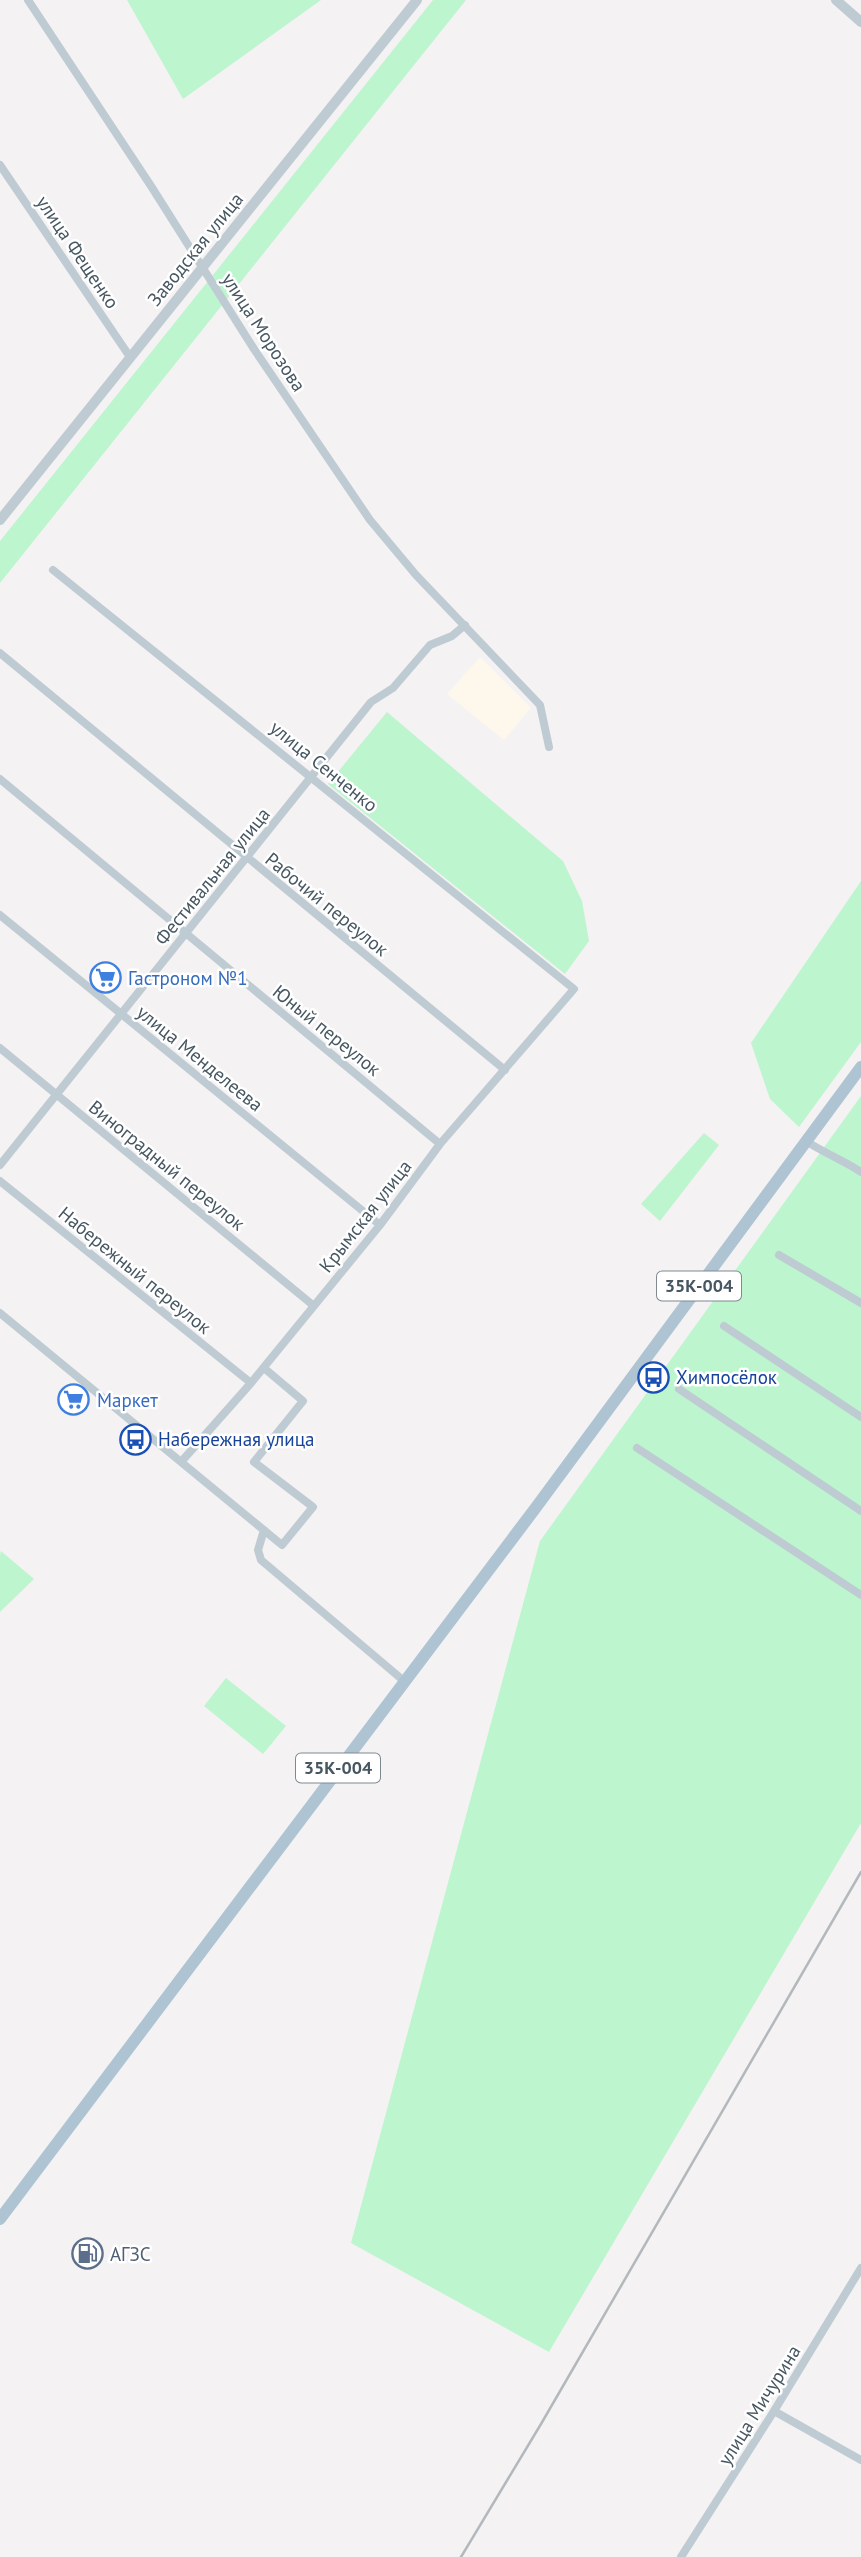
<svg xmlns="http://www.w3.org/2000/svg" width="861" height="2557" viewBox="0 0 861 2557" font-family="'PT Sans',sans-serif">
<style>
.commercial{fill:#fef8ec}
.green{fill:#bdf5cf}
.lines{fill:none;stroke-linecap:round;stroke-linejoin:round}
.minor{stroke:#bfcbd3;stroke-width:8}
.tertiary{stroke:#bfcbd3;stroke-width:10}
.primary{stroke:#afc4d3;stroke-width:12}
.rail{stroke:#b3b8bd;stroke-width:2.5}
.labels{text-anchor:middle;stroke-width:5;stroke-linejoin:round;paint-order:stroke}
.shield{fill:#fff;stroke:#7e8991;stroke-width:2}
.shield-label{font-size:18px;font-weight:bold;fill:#475762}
.street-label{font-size:19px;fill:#475762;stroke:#fff}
.shop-label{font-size:19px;fill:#366cbe;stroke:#fff;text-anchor:start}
.transit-label{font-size:19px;fill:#164399;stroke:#fff;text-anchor:start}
.service-label{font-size:19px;fill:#4e5e75;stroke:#fff;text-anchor:start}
</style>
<rect width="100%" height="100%" fill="#f4f2f2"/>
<path class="commercial" d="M480,657L531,708L504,740L447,694Z"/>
<path class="green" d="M127,0H321L183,99Z
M433,0H466L0,583V541Z
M387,712L563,861L582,901L589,941L565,974L328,784Z
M861,881V1042L799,1127L770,1099L751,1043Z
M861,1096V1823L549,2352L351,2243L540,1541Z
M704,1133L719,1145L660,1221L641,1204Z
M1,1551L34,1579L0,1612V1555Z
M226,1678L286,1726L263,1754L204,1706Z"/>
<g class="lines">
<path class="minor" d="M28,0L151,186L254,349L370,520L416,575L540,705L549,747
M0,165L130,357
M53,570L574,989L440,1144L380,1225L251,1383L181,1462
M0,653L505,1070
M0,779L440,1144
M0,915L380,1225
M0,1048L314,1306
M806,1141C824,1153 843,1160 861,1172
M0,1165L371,702L393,688L430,645L452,636L465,625
M0,1181L251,1383
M779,1255L861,1303
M0,1313L282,1545L313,1507L254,1462L303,1401L264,1368
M724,1326L861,1417
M679,1389L861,1511
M637,1448L861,1595
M264,1530L258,1550L261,1560L404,1681
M774,2411L861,2460
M681,2557L774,2411L861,2268"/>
<path class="tertiary" d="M836,0L861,22
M0,520L417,0"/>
<path class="primary" d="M0,2219L537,1506L861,1067"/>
<path class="rail" d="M461,2557L541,2424L861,1872"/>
</g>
<defs>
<symbol id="supermarket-ring" viewBox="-11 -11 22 22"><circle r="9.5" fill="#fff" stroke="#3f7fe0" stroke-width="1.5"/><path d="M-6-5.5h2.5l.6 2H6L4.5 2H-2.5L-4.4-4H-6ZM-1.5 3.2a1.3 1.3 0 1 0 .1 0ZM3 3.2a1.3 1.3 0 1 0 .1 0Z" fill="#3f7fe0"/></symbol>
<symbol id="bus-ring" viewBox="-11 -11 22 22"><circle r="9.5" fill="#fff" stroke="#1a4fb4" stroke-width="1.5"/><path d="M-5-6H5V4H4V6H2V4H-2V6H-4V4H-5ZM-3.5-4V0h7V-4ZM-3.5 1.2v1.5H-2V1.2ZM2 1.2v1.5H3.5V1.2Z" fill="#1a4fb4"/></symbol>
<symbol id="fuel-ring" viewBox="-11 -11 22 22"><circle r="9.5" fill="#fff" stroke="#5c6f8a" stroke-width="1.5"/><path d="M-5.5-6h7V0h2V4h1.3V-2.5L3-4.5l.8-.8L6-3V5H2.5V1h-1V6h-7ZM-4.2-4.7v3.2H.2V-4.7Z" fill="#5c6f8a"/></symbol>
</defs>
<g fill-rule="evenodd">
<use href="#supermarket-ring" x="88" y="960" width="35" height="35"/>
<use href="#bus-ring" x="636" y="1360" width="35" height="35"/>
<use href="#supermarket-ring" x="56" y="1382" width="35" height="35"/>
<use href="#bus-ring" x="118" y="1422" width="35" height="35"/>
<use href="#fuel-ring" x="70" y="2236" width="35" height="35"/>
</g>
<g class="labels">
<g class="shield">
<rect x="657" y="1271.5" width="84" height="29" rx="5"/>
<rect x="296" y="1753.5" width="84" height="29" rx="5"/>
</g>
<g class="shield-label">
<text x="699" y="1292">35К-004</text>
<text x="338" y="1774">35К-004</text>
</g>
<g class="street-label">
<text transform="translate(195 249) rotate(-51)" y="7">Заводская улица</text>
<text transform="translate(78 252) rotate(56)" y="7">улица Фещенко</text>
<text transform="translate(264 332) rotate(57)" y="7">улица Морозова</text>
<text transform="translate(324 766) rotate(39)" y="7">улица Сенченко</text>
<text transform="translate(212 876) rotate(-51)" y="7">Фестивальная улица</text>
<text transform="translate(327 904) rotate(39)" y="7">Рабочий переулок</text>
<text transform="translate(327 1030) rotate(39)" y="7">Юный переулок</text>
<text transform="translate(200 1058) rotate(39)" y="7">улица Менделеева</text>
<text transform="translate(167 1165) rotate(39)" y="7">Виноградный переулок</text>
<text transform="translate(365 1216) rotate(-52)" y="7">Крымская улица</text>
<text transform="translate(135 1270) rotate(39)" y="7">Набережный переулок</text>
<text transform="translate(759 2405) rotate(-58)" y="7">улица Мичурина</text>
</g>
<g class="shop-label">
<text x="128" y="985">Гастроном №1</text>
<text x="97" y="1407">Маркет</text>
</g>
<g class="transit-label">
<text x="676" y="1384">Химпосёлок</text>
<text x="158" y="1446">Набережная улица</text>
</g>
<g class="service-label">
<text x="110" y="2261">АГЗС</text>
</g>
</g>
</svg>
